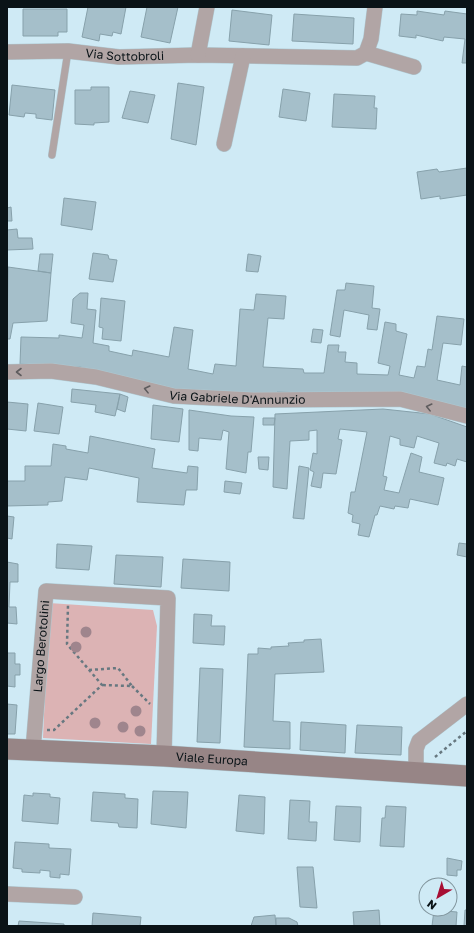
<svg xmlns="http://www.w3.org/2000/svg" width="474" height="933" viewBox="0 0 474 933" font-family="'Golos Text',sans-serif">
<style>
.green{fill:#dcb3b4}
.building{fill:#a5bfca;stroke:#87a1ab}
.lines{fill:none;stroke-linecap:round;stroke-linejoin:round}
.service-casing{stroke:#afc8d1;stroke-width:8}
.minor-casing{stroke:#afc8d1;stroke-width:16}
.secondary-casing{stroke:#afc8d1;stroke-width:22}
.path{stroke:#677880;stroke-width:2.5;stroke-dasharray:3 3;stroke-linecap:butt}
.service{stroke:#b1a5a5;stroke-width:7}
.minor{stroke:#b1a5a5;stroke-width:15}
.secondary{stroke:#978586;stroke-width:21}
.tree{fill:#9f858d}
.oneway{stroke:#5e5c5e}
.labels{text-anchor:middle;stroke-width:4;stroke-linejoin:round;paint-order:stroke}
.street-label{font-size:12px;fill:#0a1317;stroke:#cfeaf5}
</style>
<rect width="100%" height="100%" fill="#cfeaf5"/>
<path class="green" d="M49,603L153,610L157,626L151,744L43,738Z"/>
<path class="building" d="M88,7H126L121,34L113,32L112,36L100,34L99,41L82,37Z
M147,7H178L170,43L141,37Z
M23,9H67V32H58V36H23Z
M232,10L272,15L269,45L229,41Z
M417,11L444,15L445,11L467,14V63H462L465,39L444,37L443,41L416,35V38L399,36L401,14L417,15Z
M294,14L354,18L353,44L292,41Z
M178,83L204,87L196,145L171,139Z
M12,85L55,90L52,120L36,118V114L25,113L24,117L9,115Z
M91,87H109V122L94,123V125L75,124V90H91Z
M283,89L310,93L306,121L279,117Z
M130,91L155,95L148,123L122,118Z
M334,94L375,96L374,108H377L376,129L332,127Z
M467,168V195L440,199V196L421,199L417,172L437,169L439,172Z
M64,198L96,202L92,230L61,225Z
M11,207L12,221H7V208Z
M17,229L18,238H32L33,249L7,250V230Z
M93,253L108,255L109,259L117,260L113,282L89,279Z
M40,254H53L51,273L38,271Z
M248,254L261,256L258,272L246,271Z
M8,267L51,273L47,321L13,323L10,339H7Z
M346,283L374,286L372,308L380,309L377,330L367,329L369,315L344,310L340,337L330,335L337,290H345Z
M80,293H88L87,309L96,310L93,343L109,346V351L132,356L133,350L169,357L174,327L193,330L188,369L213,374L215,364L236,366L240,309L254,310L256,294L286,296L284,319L268,318L263,367L303,369L304,373H324L328,345H339L338,352H346L345,362L357,363V374L388,375L390,366L378,363L385,322L396,324V331L407,334L399,375L414,378L417,366L425,367L428,349L432,350L437,316L464,319L461,345L443,343L437,380L460,385L462,366L467,367V412L417,397L277,392V398L174,392L80,367L20,364L21,337L59,338V335L82,338L84,325L71,323L73,299Z
M101,298L125,301L121,341L102,339L103,328L99,327Z
M313,329L323,330L321,343L311,342Z
M72,389L120,394L115,416L95,412L96,405L71,402Z
M120,394L128,397L125,412L117,409Z
M7,402L28,404L26,431L7,429Z
M38,403L63,407L59,434L34,431Z
M153,405L183,409L179,442L151,439Z
M383,409L430,414L467,427V462L457,459L455,466L447,463L446,466L434,463L439,443L417,436L414,448L400,445V439L390,436L383,476L387,477L384,490L399,493L411,453L422,457L419,472L444,478L438,505L410,499L408,508L395,506L394,509L380,506L377,515H375L369,537L358,535L360,524L352,522L353,515L348,513L351,492H355L367,432L340,429L338,439L342,440L336,474L323,473L321,488L311,486L314,472L310,470L313,453L317,454V430L309,431V440L290,441L287,489L273,487L275,414Z
M189,410L231,416L254,417L251,452H248L246,473L226,469L229,432L223,430L221,440L199,438L198,451L189,450Z
M263,418H275L274,425H263Z
M90,436L155,449L152,468L187,473L188,466L198,467L197,490H186L184,505L137,502L139,478L89,468L87,480L65,477L62,501L48,502V505L7,506V481H25V466H51L53,444L66,446V449L88,453Z
M258,457H269L268,470L259,469Z
M299,466L309,468L304,519L293,518Z
M225,481L242,483L240,494L224,492Z
M7,516L14,517L12,539L7,538Z
M459,543L467,544V557L457,555Z
M57,544L92,546L89,570L56,568Z
M116,555L163,557L161,587L114,584Z
M183,559L230,562L229,591L181,588Z
M7,562L18,564V582H10L9,607H16L17,624L7,623Z
M194,614L212,615L211,626H225L224,645L193,643Z
M321,639L324,672L275,674L273,721L290,722V749L244,747L248,654H258V648L271,649V647L289,646L288,643L304,642V640Z
M7,653H15V664H20V675H15V687L7,686Z
M200,668L223,669L220,743L197,742Z
M7,704L17,705L15,734H7Z
M301,722L346,725L345,753L300,750Z
M357,725L402,727L401,755L355,753Z
M153,791L188,792L186,828L151,824Z
M93,792L125,794V798L138,799L137,828L119,827L118,823L91,821Z
M33,793L50,794V797L60,798L58,824L22,821L24,795L33,796Z
M239,795L265,797L264,834L236,831Z
M290,800L310,801L309,822H317L316,841L288,839Z
M336,806L361,807L360,842L334,840Z
M386,806L406,807L404,847L380,846L382,818H385Z
M15,842L49,844V848L71,849L69,875L60,874V878L50,877V871L40,870V873L22,872V869L13,868Z
M447,858L462,861L461,870H457V876L447,875Z
M297,867H313L317,908L300,907Z
M379,910L380,926H354L353,912Z
M434,910L457,912L456,926H432Z
M465,910H467V926H464Z
M93,913L141,917L140,926H92Z
M275,915L276,926H251L254,917Z
M276,918H289L297,922L298,926H276Z
M19,921L64,924V926H18Z"/>
<g class="lines">
<defs>
<path id="service" d="M52,155L68,51"/>
<g id="minor">
<path id="s1" d="M7,52L68,51L119,57L198,55L357,58L366,53L371,39L375,7"/>
<path d="M366,53L414,67"/>
<path d="M198,55L207,7"/>
<path d="M224,144L243,56"/>
<path id="s2" d="M7,372L51,371L96,377L174,396L253,400L400,399L467,416"/>
<path id="s3" d="M33,750L46,591L168,598L164,756"/>
<path d="M416,772V749L419,741L467,704"/>
<path d="M7,894L75,897"/>
</g>
<g id="secondary">
<path id="s4" d="M7,749L164,756L467,776"/>
</g>
</defs>
<use href="#service" class="service-casing"/>
<use href="#minor" class="minor-casing"/>
<use href="#secondary" class="secondary-casing"/>
<path class="path" d="M89,670L118,668L132,686L102,685
M132,686L150,704
M47,730H54L102,685L67,644L68,605
M435,757L467,731"/>
<use href="#service" class="service"/>
<use href="#minor" class="minor"/>
<use href="#secondary" class="secondary"/>
</g>
<g class="tree">
<circle cx="86" cy="632" r="5.5"/>
<circle cx="76" cy="647" r="5.5"/>
<circle cx="136" cy="711" r="5.5"/>
<circle cx="95" cy="723" r="5.5"/>
<circle cx="123" cy="727" r="5.5"/>
<circle cx="140" cy="731" r="5.5"/>
</g>
<defs><path id="oneway-chevron" d="M-2-3.5L2.5 0L-2 3.5" fill="none" stroke-width="1.6" stroke-linecap="round" stroke-linejoin="round"/></defs>
<g class="oneway">
<use href="#oneway-chevron" transform="translate(19 372) rotate(180)"/>
<use href="#oneway-chevron" transform="translate(147 389) rotate(-166)"/>
<use href="#oneway-chevron" transform="translate(429 407) rotate(-166)"/>
</g>
<g class="labels">
<g class="street-label">
<text dy="4" stroke="none"><textPath href="#s1" startOffset="118">Via Sottobroli</textPath></text>
<text dy="4" stroke="none"><textPath href="#s2" startOffset="233">Via Gabriele D'Annunzio</textPath></text>
<text dy="4" stroke="none"><textPath href="#s3" startOffset="104">Largo Berotolini</textPath></text>
<text dy="4" stroke="none"><textPath href="#s4" startOffset="205">Viale Europa</textPath></text>
</g>
</g>
<rect width="474" height="933" fill="none" stroke="#0a1317" stroke-width="16"/>
<g transform="translate(438 897) rotate(218)"><circle r="19" fill="#cfeaf5" stroke="#80949c"/>
<path d="M0-3L7 15L0 10L-7 15Z" fill="#a70e33"/>
<text y="-6" font-size="11" font-weight="bold" text-anchor="middle" fill="#0a1317">N</text>
</g>
</svg>
